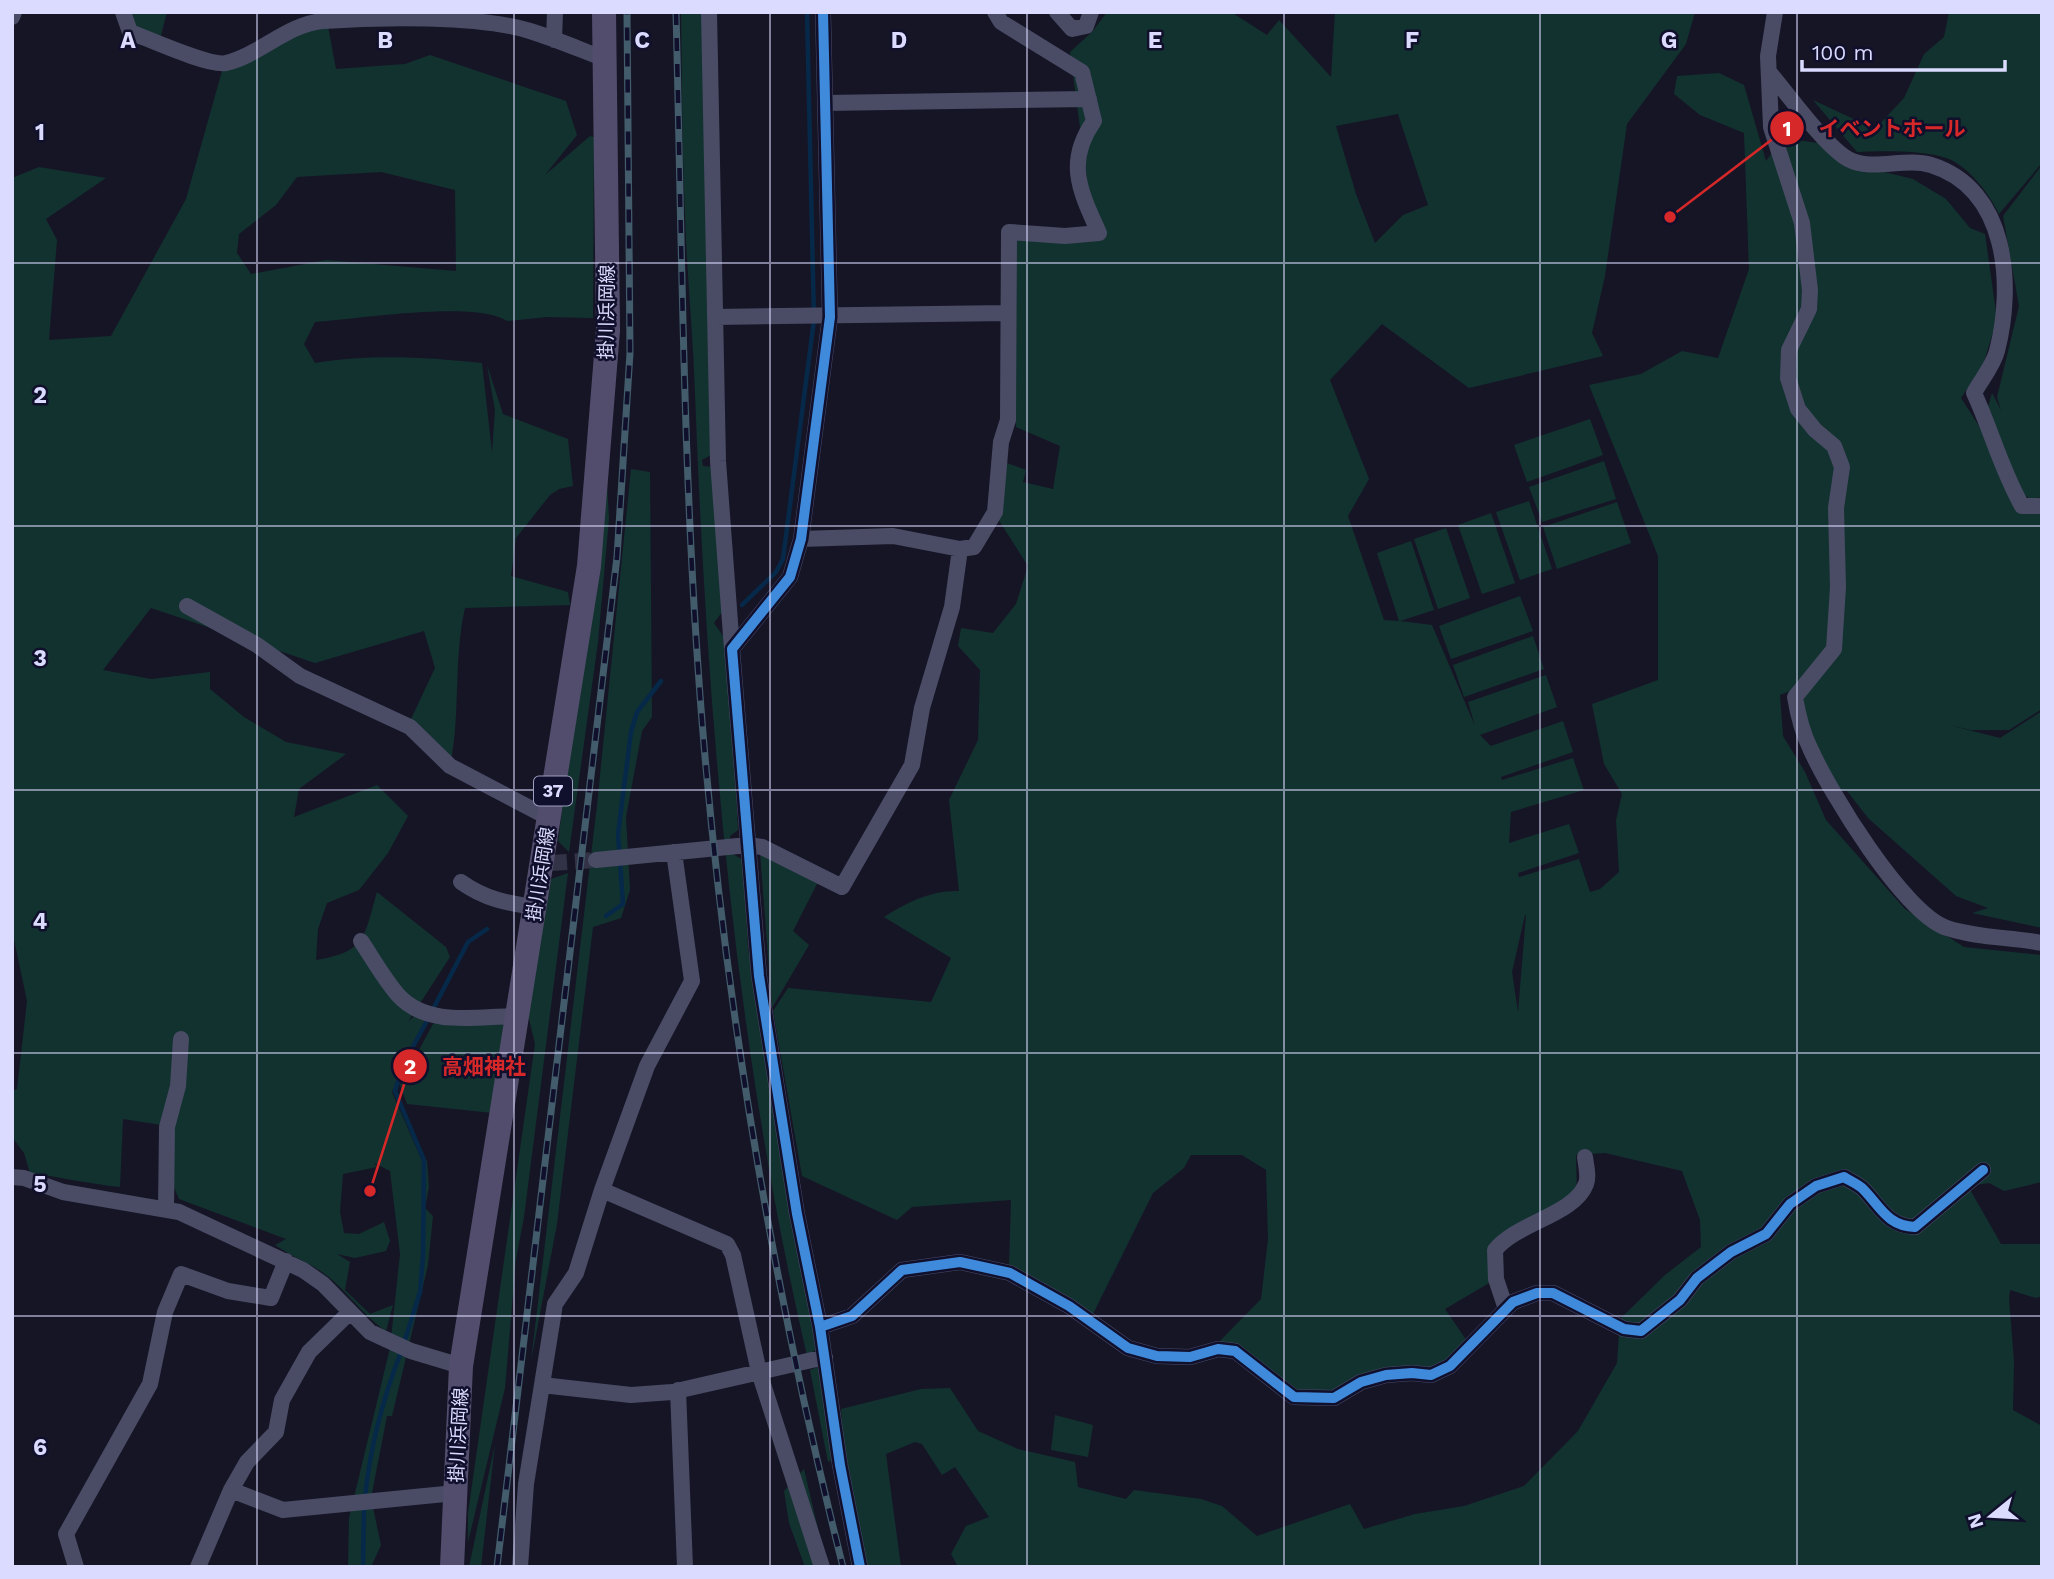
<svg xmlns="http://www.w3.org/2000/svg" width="2054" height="1579" viewBox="0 0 2054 1579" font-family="'Work Sans','Noto Sans JP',sans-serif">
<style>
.green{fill:#12322f;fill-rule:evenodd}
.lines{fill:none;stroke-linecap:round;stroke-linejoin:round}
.stream{stroke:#072949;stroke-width:4.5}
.minor-tunnel{stroke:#333347;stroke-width:16;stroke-dasharray:16 8;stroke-linecap:butt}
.minor{stroke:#4a4c66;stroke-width:16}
.primary{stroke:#524d6c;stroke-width:24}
.rail-casing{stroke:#425c6c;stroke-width:7}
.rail{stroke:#100f2c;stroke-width:4.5;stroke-dasharray:13;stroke-linecap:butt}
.cycleway-casing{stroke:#100f2c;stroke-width:15}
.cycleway{stroke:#408adc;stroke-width:10}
.grid{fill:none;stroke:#dadbff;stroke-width:2;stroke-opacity:0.55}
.labels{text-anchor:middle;stroke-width:5;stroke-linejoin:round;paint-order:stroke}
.shield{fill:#100f2c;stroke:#9d9ec0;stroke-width:2}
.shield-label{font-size:18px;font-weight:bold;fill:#dadbff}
.street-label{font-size:19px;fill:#dadbff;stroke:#100f2c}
.grid-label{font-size:23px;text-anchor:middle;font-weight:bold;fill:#dadbff;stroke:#100f2c;stroke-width:5;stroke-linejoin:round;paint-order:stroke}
.leader{fill:none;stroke:#d62828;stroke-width:2.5}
.callout-dot{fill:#d62828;stroke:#100f2c;stroke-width:2.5}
.mark-label{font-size:21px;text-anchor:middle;font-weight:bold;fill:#fff}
.callout-label{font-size:21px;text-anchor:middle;font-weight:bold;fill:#d62828;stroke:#100f2c;stroke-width:5;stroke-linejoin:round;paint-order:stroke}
</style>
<rect width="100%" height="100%" fill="#161526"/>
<path class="green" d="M123,12H167L159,43L130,32Z
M681,12H703L713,454L702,460L703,466L712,467L722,612L714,623L728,643L738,830L730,836L731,853L743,860L748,949L817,1349L807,1356C734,1041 707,716 695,393C693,334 687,275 685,216C682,148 682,80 681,12Z
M1107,12H1231L1267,35L1279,20L1331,77L1335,12H1695L1686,44L1627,124L1605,276L1592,333L1603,356L1469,388L1382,324L1330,380L1369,479L1348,516L1384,620L1399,621L1377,553L1411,541L1434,610L1400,621L1432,625L1475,726L1468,702L1546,675L1557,707L1480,735L1491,746L1563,721L1573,752L1501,777L1502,780L1573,758L1584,790L1511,812L1509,843L1569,824L1579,853L1518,873L1519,877L1579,859L1590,892L1600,889L1619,872L1616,820L1622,794L1604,764L1592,704L1658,680V556L1589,385L1641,374L1682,351L1718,358L1749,269L1744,133L1700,115L1674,94L1677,76L1719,73L1744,85L1766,161L1783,138L1818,143L1880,171L1913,179L1946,199L1970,228L1985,234L1997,319L1983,365L1961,398L1986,437L2019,512L2042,506V709L2009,730H1971L1949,725L2000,738L2042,711V928L1972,913L1988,908L1956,896L1868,818L1847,791H1841L1819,755L1801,713L1800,687L1780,695L1783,736L1805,772L1826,820L1905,909L1964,947L2042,955V1182L2004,1191L1989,1183L1968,1186L2001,1244H2042V1296L2036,1298L2010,1290L2009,1299L2014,1361L2013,1410L2042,1426V1567H958L951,1554L966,1526L989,1517L955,1467L942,1475L922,1444L915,1442L886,1454L901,1567H865L844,1455L841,1409L921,1389L950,1388L978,1431L1018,1449L1075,1462L1078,1487L1126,1499L1134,1490L1201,1499L1222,1506L1257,1536L1350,1504L1364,1529L1415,1514L1464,1506L1524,1486L1578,1431L1617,1363L1620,1319L1665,1275L1701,1247L1700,1220L1682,1171L1605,1153L1576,1155L1577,1199L1495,1250L1496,1279L1445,1309L1465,1338L1466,1351L1450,1366L1412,1373L1334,1398L1294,1397L1215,1346L1261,1299L1268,1239L1266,1170L1242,1155H1191L1184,1168L1153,1193L1092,1316L1009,1268L1011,1200L912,1207L897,1220L802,1176L773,1011L788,988L931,1002L951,958L884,917C907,902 932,890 959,891L949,800L978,740L980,670L958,646L961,628L993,633L1016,604L1028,566L998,519L1007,463L1026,470L1023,482L1053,489L1060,446L1016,427L1015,240L1103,236L1088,187L1070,52L1092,32ZM1398,114L1428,205L1403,215L1375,243L1356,194L1336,126ZM1525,915H1526L1518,1012L1512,972Z
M1949,12H2042V163L1999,214C1990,195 1969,167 1949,159C1924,150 1883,151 1857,152L1813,100L1875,129L1904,98L1924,54L1944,37Z
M327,21L336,69L405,64L430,55L566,101L577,135L545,175L590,136L594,137L593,318L547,317L507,321C476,300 357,319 315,322L304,344L315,363C374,354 422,357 482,363L492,452L495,410L487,365L503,414L568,439L573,486L559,489L550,495L516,538L511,576L568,592L570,605L465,608C453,661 461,714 450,766L411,719L435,668L424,631L315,663L151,608L103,670L151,679L210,672V689L244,717L286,742L346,754L299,789L294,817L377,785L408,816L388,853L359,890L327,903L318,929L316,960C367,952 364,936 377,892L446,947L450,957L408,1022L417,1013L427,1017L392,1092L422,1161L427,1160L429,1187L425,1208L433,1216L428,1265L392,1416H387L371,1498L381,1545L371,1567H348L349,1518L390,1348L400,1254L390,1171L374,1163L377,1167L343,1174L340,1212L344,1233L359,1234L384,1222L390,1241L386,1251L355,1258L337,1254L350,1262L345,1290L370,1314L393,1305L386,1331C361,1314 344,1286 319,1270C305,1261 289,1255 275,1245L286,1239L179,1199L159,1153L161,1125L123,1119L120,1187C89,1184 61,1177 30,1173L24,1153L12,1137V1091L17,1089L27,1001L12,930V178L39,167L106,178L46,219L57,240L49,340L111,336L186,199L224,64ZM381,172L455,190L456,271L326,260L251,274L237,253L239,234L276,205L297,177Z
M2042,165V497L2030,499L2022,493L1988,407L1992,393L2001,410L1997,397L2019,306L2003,216Z
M1590,419L1603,455L1527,482L1514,445Z
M1604,461L1616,499L1542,522L1529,487Z
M631,469L650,472L652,717L642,731L626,817L630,890L621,918L593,927L557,1224L531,1361L597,805Z
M607,482L609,519L598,642L569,852L558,841Z
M1529,501L1552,569L1520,580L1496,512Z
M1617,502L1631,543L1557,569L1543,527Z
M1491,513L1515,583L1482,594L1458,525Z
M1446,528L1470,598L1438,609L1414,539Z
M1520,596L1533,631L1451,659L1439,626Z
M1533,636L1544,669L1464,697L1453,665Z
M760,853L819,880L793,931L809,945L772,1008Z
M568,873L524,1217L516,1259L505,1388L468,1542V1513L535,1044L528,1015L551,879Z
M443,1018L510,1022L493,1113L407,1104L400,1085L433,1024Z
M817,1367L822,1373L832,1460L828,1462L810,1370Z
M1055,1415L1093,1425L1088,1457L1051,1450Z
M495,1444L481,1567H469Z
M804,1469L827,1567H805L789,1523L784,1491Z"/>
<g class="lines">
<path class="stream" d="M742,605L776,572L783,559L814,320L807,12
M606,916L623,904L618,834L631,732L637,712L661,681
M432,1011L468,942L487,929
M404,1343L420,1292L423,1256L424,1160L395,1091L404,1063L428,1019
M365,1498C370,1446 382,1401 401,1352
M363,1567L364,1507"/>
<path class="minor-tunnel" d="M551,863L596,860"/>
<path class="minor" d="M123,12L130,32C149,39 210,67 226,63C260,55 287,24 323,21C379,17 478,15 530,31C556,39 581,50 605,59
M709,12L718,461L732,649
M823,12L830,317L801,539L790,577L732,649L759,976L797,1214L820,1327L840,1465L860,1567
M1057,12L1072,29L1086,26L1091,12
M1775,12L1768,56L1771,127L1802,223L1810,290L1809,309L1789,350L1788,378L1798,409L1815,430L1834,446L1842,467L1836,508L1838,587L1834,649L1795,697C1798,715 1802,732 1810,748C1829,791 1904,914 1947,928C1977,938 2011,937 2042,943
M12,17L14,12
M554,40L555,12
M1769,72C1788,94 1825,146 1848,159C1872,172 1904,157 1931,165C2008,189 2014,285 1997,351C1993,366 1981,380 1974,393C1992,432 2001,469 2022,506H2042
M825,103L1089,99
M715,317L1008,313
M801,539L893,536L960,549L974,547L995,512L1001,442L1008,420L1009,232L1065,236L1099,233C1080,191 1065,162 1094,121L1082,72L1001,22L995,12
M187,606L257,645L300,676L410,727L450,766L549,818
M596,860L748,845L762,847L842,887L912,765L922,708L952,607L960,549
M461,882C485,899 506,903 535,907
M361,941C373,959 384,979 398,995C428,1028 478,1016 517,1016
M12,1177L24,1178L63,1192L179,1212L303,1270L323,1284L370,1332L411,1351L461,1366
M602,1190L727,1244L733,1255L759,1372L822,1567
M166,1210L167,1127L178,1086L181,1039
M1506,1309L1496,1279L1495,1250C1518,1222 1574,1215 1586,1184C1589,1177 1586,1165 1585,1157
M820,1327L852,1316L902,1270L960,1262L1010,1273L1069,1306L1128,1348L1157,1356L1190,1357L1218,1349L1235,1351L1294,1397L1334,1398L1361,1382L1386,1375L1412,1373L1431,1375L1450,1366L1513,1302L1537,1293H1553L1624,1329L1641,1331L1680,1300L1697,1278L1731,1252L1766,1234L1790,1204L1816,1186L1844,1177C1850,1181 1858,1184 1863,1189C1880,1206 1887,1226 1915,1227L1983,1170
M542,1385L631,1395L672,1392L825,1357
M678,1390L685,1567
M231,1490L283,1510L455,1493
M76,1567L66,1534L150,1384L165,1312L181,1274L228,1291L271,1298L286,1261
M198,1567L231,1490L247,1462L276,1432L282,1400L309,1352L349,1313
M520,1567L526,1484L555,1304L576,1273L602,1190L647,1066L692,981L674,852"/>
<path class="primary" d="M452,1567L461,1366L589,566L608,330L604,12"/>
<defs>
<path id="rail" d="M676,12C682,248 683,485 702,721C725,1006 773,1289 843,1567
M497,1567L617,557L630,353L627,12"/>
</defs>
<use href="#rail" class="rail-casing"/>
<use href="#rail" class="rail"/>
<defs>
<path id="cycleway" d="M823,12L830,317L801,539L790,577L732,649L759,976L797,1214L820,1327L840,1465L860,1567
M820,1327L852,1316L902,1270L960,1262L1010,1273L1069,1306L1128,1348L1157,1356L1190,1357L1218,1349L1235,1351L1294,1397L1334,1398L1361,1382L1386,1375L1412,1373L1431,1375L1450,1366L1513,1302L1537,1293H1553L1624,1329L1641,1331L1680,1300L1697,1278L1731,1252L1766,1234L1790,1204L1816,1186L1844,1177C1850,1181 1858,1184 1863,1189C1880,1206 1887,1226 1915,1227L1983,1170"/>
</defs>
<use href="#cycleway" class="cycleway-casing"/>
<use href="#cycleway" class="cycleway"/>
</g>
<path class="grid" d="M257,12V1567M514,12V1567M770,12V1567M1027,12V1567M1284,12V1567M1540,12V1567M1797,12V1567M12,263H2042M12,526H2042M12,790H2042M12,1053H2042M12,1316H2042"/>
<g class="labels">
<rect class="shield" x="534" y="776.5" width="38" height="29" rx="5"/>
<g class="shield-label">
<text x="553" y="797">37</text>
</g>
<g class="street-label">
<text transform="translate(606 312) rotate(-89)" y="7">掛川浜岡線</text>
<text transform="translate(540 874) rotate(-81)" y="7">掛川浜岡線</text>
<text transform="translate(458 1435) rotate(-87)" y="7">掛川浜岡線</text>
</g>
</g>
<g class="grid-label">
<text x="128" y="48">A</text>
<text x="385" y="48">B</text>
<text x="642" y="48">C</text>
<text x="899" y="48">D</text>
<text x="1155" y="48">E</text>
<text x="1412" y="48">F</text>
<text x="1669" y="48">G</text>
<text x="40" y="140">1</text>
<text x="40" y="403">2</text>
<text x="40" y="666">3</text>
<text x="40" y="929">4</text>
<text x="40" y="1192">5</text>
<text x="40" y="1455">6</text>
</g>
<path class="leader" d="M1670 217L1787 128M370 1191L410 1066"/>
<g class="callout-dot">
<circle cx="1670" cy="217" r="7"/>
<circle cx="370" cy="1191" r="7"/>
<circle cx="1787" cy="128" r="18"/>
<circle cx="410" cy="1066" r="18"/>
</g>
<g class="mark-label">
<text x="1787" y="136">1</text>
<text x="410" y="1074">2</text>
</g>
<g class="callout-label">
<text x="1892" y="136">イベントホール</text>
<text x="484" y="1074">高畑神社</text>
</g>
<rect width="2054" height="1579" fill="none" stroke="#dadbff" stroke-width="28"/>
<g transform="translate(1991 1516) rotate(252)" stroke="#100f2c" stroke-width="5" paint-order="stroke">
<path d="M0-5L12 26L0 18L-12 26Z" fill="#dadbff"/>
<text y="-10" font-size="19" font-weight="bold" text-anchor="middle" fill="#dadbff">N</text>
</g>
<path d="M1802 60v10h203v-10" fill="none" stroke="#dadbff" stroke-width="3.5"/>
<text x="1812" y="60" font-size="21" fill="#dadbff" stroke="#100f2c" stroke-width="5" paint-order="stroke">100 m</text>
</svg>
